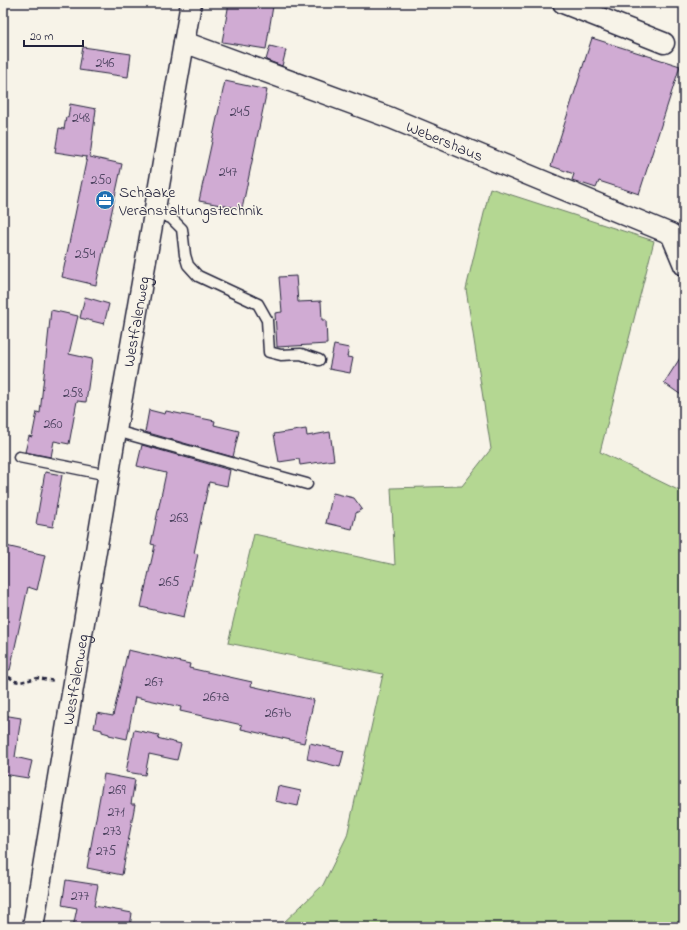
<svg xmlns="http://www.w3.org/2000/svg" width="687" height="930" viewBox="0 0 687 930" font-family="'Indie Flower',sans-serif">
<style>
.green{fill:#b4d792;stroke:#6b7c66}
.building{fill:#d0abd3;stroke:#22223b}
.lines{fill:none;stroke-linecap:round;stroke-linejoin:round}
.service-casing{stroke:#22223b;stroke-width:13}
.minor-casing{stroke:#22223b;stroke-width:23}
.path{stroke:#22223b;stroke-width:2.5;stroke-dasharray:4 3;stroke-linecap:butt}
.service{stroke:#f7f3e8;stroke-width:10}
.minor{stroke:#f7f3e8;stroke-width:20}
.labels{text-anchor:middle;stroke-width:3;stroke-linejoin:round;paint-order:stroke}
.number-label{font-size:14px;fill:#4e4461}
.street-label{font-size:16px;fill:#22223b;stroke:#f7f3e8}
.poi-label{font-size:16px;fill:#22223b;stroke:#f7f3e8;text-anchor:start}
</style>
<rect width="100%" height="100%" fill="#f7f3e8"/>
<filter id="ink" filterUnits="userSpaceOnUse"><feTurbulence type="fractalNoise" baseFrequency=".025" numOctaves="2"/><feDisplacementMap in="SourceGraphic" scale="8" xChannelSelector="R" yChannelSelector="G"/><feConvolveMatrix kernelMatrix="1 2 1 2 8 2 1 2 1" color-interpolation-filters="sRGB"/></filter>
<g filter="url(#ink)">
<path class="green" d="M490,188L654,241L600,452L684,493V927H280L281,925L323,885L347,836L383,674L228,643L254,534L395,565L391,488L462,486L491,449L466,289Z"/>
<path class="building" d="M229,3H254L273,6L266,49L222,42Z
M592,38L680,66L639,194L599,181L596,188L572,180L574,174L551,166Z
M270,46L286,50L282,66L266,60Z
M83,47L131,54L128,77L79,70Z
M225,81L267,90L242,209L199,201Z
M70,104L96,109L90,157L122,164L96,285L62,277L87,157L55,152L59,128L64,129L66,117L68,118Z
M296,276L298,302L321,301L322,320H326L327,344L277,347L275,313L282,312L279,277Z
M85,297L109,304L104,324L80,318Z
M51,310L78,316L69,354L92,359L86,402L77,401L69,444L54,441L51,457L25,452L29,436L32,437L37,412L40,413Z
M334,345L349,348L347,357L353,358L350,373L329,369Z
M684,352V397L664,383Z
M149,410L165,414L166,411L215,421L214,425L239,431L233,457L145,432Z
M306,429L307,436L330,432L334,460L300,465L299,459L279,462L274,434Z
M142,445L230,470L227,486L209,482L194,553L198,554L184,617L141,607L155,545L151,544L166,473L137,466Z
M45,472L62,475L53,527L36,524Z
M333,493L354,498L362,509L356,513L352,529L326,523Z
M6,546L45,555L37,590L28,587L10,670L3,669V560Z
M128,650L190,664L189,668L252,682L251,686L314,700L304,743L241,729L242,725L180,711L181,707L135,697L127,739L109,735V734L102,732V730L94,728L97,713L113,716Z
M3,715L21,718L15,757L32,761L28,778L3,774Z
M134,730L159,735L157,738L181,744L177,760L149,754L145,775L126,772Z
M310,743L344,751L340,767L307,759Z
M104,774L135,780L131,804H135L122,875L87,868Z
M278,786L301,791L298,806L275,801Z
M66,880L98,885L94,906L132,913L130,927H73L77,908L62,905Z"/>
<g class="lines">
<defs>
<path id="service" d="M154,212L171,218L182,229L185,255L188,265L198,276L258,304L267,320L269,352L281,355L301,354L319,360
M116,431L307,484
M19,457L108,475"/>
<g id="minor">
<path d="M563,3L664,43"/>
<path id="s1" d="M184,42L391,118L671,234L684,265"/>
<path id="s2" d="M33,927L116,431L191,3"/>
</g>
</defs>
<use href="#service" class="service-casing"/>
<use href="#minor" class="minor-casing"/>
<path class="path" d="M3,673L15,681L20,682L38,678L55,681"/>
<use href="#service" class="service"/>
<use href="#minor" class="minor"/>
</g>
</g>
<defs>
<symbol id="office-disc" viewBox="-11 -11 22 22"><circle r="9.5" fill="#1f6fb2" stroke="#f7f3e8"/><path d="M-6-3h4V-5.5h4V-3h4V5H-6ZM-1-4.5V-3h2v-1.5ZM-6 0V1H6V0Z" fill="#fff"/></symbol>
</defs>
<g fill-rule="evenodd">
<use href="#office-disc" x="94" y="189" width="22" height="22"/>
</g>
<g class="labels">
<g class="number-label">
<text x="105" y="67">246</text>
<text x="240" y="116">245</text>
<text x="81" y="122">248</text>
<text x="228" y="176">247</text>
<text x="101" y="184">250</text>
<text x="85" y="258">254</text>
<text x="73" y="397">258</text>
<text x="53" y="428">260</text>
<text x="179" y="522">263</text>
<text x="169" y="586">265</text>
<text x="154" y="686">267</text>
<text x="216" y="701">267a</text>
<text x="278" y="717">267b</text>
<text x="117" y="794">269</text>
<text x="116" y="816">271</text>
<text x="112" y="835">273</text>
<text x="106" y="855">275</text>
<text x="80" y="900">277</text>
</g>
<g class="street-label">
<text dy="6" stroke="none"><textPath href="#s1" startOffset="279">Webershaus</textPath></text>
<text dy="6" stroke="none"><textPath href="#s2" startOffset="614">Westfalenweg</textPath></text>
<text dy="6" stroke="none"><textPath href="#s2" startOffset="251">Westfalenweg</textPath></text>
</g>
<g class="poi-label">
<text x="119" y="197">Schaake<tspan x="119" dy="18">Veranstaltungstechnik</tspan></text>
</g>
</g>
<rect width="687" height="930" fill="none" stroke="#f7f3e8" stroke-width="16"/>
<rect x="8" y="8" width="671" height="914" fill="none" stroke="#22223b" stroke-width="1.5" filter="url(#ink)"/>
<path d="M24 40v6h59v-6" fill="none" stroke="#22223b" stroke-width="2"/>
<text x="30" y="40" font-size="12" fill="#22223b" stroke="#f7f3e8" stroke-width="3" paint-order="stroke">20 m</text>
</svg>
